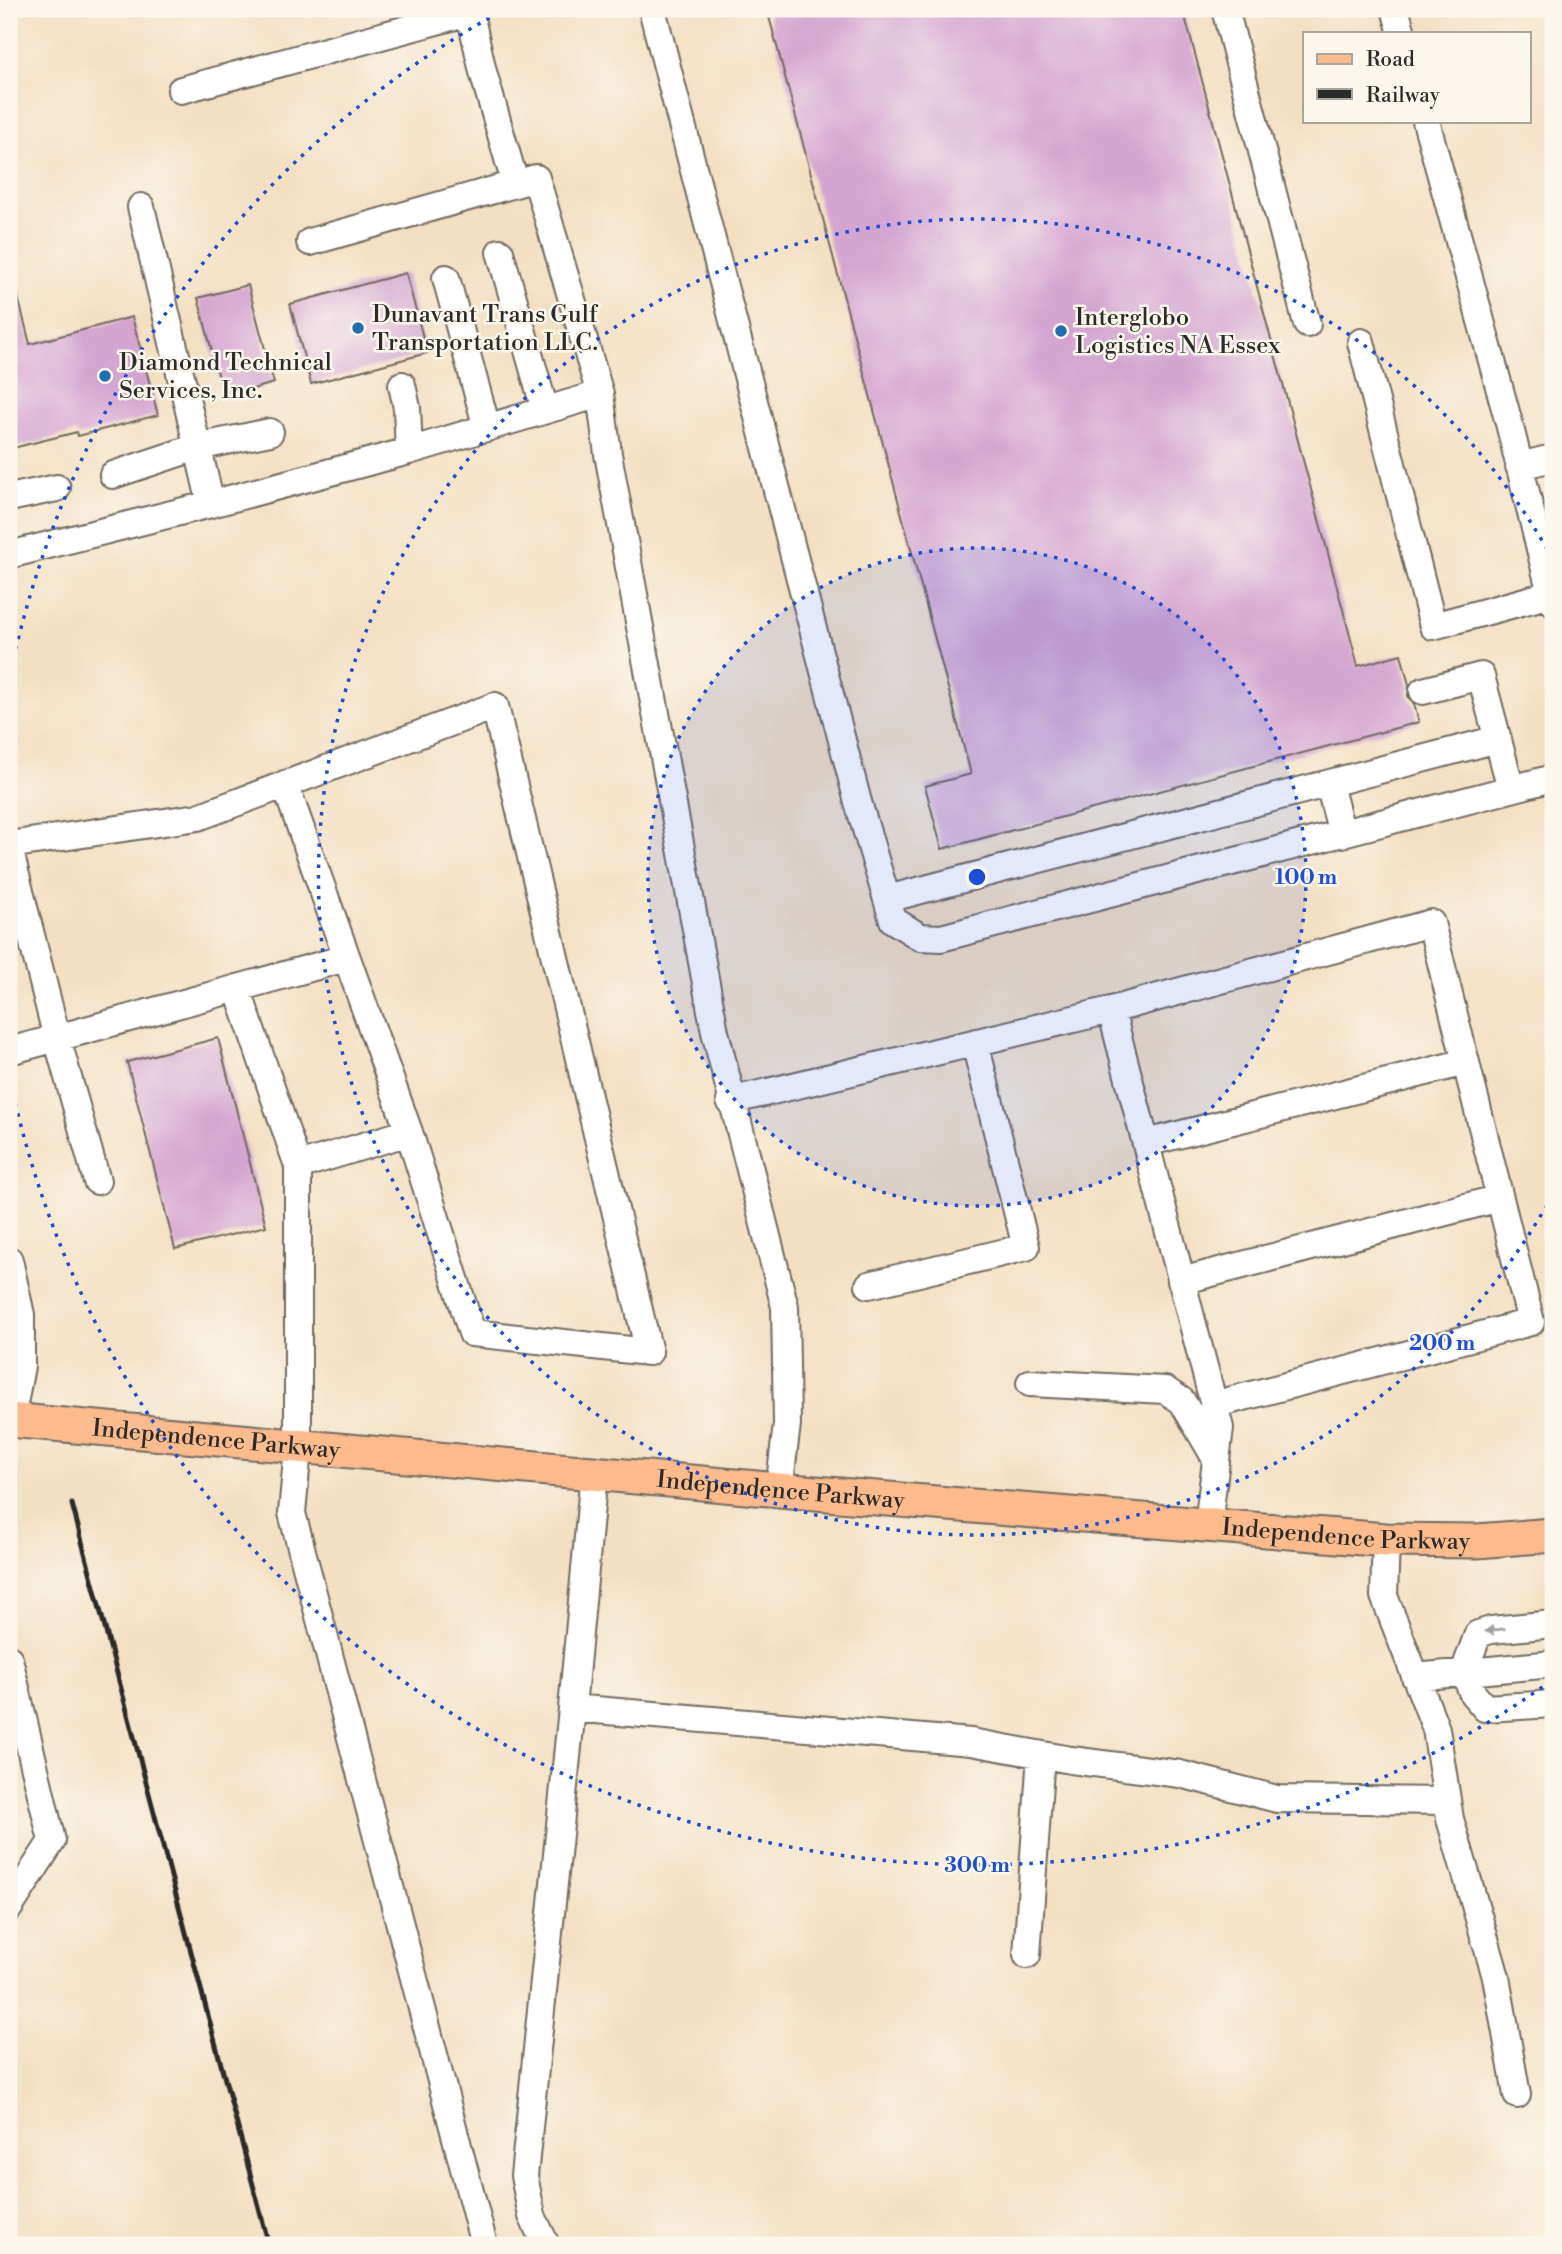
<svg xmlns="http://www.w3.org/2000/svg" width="1562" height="2254" viewBox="0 0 1562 2254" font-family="'Libre Bodoni',serif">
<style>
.building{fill:#d4a5d1}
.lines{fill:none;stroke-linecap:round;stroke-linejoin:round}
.minor-casing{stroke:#716a60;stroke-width:30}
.major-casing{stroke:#716a60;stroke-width:37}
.minor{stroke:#fff;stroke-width:26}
.major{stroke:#fbbb8d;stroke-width:33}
.rail{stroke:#2b2b2b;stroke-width:5}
.oneway{fill:#a0a0a0}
.ring{fill:none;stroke:#1d4ed8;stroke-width:3.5;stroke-dasharray:3.5 7}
.poi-dot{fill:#1f6fb2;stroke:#fbf7ec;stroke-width:2.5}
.labels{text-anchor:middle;stroke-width:5;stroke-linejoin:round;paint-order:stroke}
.poi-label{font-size:24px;fill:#2b2b2b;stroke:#fbf7ec;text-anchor:start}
.street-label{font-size:24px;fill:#2b2b2b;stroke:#fbf7ec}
.centre{fill:#1d4ed8;stroke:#fbf7ec;stroke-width:3.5}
.ring-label{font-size:21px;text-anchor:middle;font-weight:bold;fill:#1d4ed8;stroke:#fbf7ec;stroke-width:5;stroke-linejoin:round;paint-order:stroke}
</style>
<rect width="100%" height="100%" fill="#fbf7ec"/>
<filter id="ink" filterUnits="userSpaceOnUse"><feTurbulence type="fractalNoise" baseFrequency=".0143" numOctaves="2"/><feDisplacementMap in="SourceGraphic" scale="14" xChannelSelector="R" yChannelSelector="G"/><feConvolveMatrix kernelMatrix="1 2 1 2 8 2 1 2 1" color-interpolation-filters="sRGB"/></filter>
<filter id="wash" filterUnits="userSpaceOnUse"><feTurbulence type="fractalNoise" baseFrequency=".00686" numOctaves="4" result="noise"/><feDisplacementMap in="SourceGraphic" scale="28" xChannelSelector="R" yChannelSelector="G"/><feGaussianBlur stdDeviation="1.57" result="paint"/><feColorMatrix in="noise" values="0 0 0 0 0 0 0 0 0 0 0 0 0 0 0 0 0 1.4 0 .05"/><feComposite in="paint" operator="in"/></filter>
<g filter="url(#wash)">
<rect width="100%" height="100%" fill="#f3e0c2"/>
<g id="blocks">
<path class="building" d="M767,9H1183L1358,666L1401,654L1409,685L1408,696L1414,704L1419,722L942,849L925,786L971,774Z
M406,273L427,353L311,384L290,304Z
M15,285L30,344L132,317L158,415L78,436L77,432L9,449V286Z
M248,285L274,383L224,397L198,298Z
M218,1038L266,1226L175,1249L127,1062Z"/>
</g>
</g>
<g filter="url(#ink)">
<use href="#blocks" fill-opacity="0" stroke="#716a60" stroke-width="2"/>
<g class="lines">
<defs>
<path id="minor" d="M469,9L483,72L515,183
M652,9L858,802L893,920L920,937L941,938L1553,778
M1225,9L1307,324
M1395,9L1402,33
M181,90L470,12
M1426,121L1509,423L1553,602
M310,242L536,178L600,394L608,454L715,1032L785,1307L787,1424L779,1490
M500,252L545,410
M446,278L487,428
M1361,342L1433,626L1551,594
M409,451L600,394
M1519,466L1553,458
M113,475L197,447L270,432
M9,498L57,488
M211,504L409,451L407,408L402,385
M9,555L211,504L141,207
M1423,691L1481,676L1511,789
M285,784L409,1132
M1329,784L1342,834
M9,845L198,817L495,706L649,1352L472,1333L409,1132L298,1166V1448L292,1513L484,2245
M9,848L57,1038L9,1051
M887,899L1498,739
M237,988L298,1166
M1111,1010L1220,1428L1208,1525
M730,1101L1111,1010L1431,923L1531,1322L1213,1405
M1146,1143L1466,1062
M97,1181L57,1038L346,958
M9,1260L21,1315V1366L11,1420
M1181,1281L1500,1198
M869,1285L1026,1247L975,1043
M1030,1383L1165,1390L1182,1401L1216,1459
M594,1473L572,1708L971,1742L1071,1760L1180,1774L1277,1799L1447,1801
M1386,1540L1384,1596L1436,1729L1450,1819L1496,1977L1517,2095
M1553,1624L1491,1630L1478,1634L1464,1672L1473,1694L1485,1708L1553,1704
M9,1659L52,1841L9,1908
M1415,1677L1553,1664
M1027,1955L1041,1755
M546,2245L532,2216L524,2176L572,1708"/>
<g id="major">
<path id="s1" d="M9,1420L779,1490L1386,1540L1477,1541L1553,1535"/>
</g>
</defs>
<use href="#minor" class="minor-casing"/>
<use href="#major" class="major-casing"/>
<use href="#minor" class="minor"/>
<use href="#major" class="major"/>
<path class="rail" d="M72,1504L269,2245"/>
</g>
<defs><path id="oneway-solid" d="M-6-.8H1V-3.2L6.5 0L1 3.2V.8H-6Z" transform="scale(1.75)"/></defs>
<use class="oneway" href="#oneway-solid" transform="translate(1495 1630) rotate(173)"/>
</g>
<circle cx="977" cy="877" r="329" fill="#1d4ed8" fill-opacity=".12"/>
<g class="ring">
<circle cx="977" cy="877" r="329"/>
<path d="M1552 1196A658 658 0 1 1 1552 558"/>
<path d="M1551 1681A988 988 0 0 1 9 1074M9 680A988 988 0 0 1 498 13"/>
</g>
<g class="poi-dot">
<circle cx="358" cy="328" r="7"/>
<circle cx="1061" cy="331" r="7"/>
<circle cx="105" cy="376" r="7"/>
</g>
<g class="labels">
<g class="poi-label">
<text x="372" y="322">Dunavant Trans Gulf<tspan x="372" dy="28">Transportation LLC.</tspan></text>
<text x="1075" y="325">Interglobo<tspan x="1075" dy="28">Logistics NA Essex</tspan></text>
<text x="119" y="370">Diamond Technical<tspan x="119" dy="28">Services, Inc.</tspan></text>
</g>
<g class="street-label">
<text dy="8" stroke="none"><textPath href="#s1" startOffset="208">Independence Parkway</textPath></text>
<text dy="8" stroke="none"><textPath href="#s1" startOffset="775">Independence Parkway</textPath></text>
<text dy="8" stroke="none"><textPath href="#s1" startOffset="1342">Independence Parkway</textPath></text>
</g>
</g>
<circle cx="977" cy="877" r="10" class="centre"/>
<g class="ring-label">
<text x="1306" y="884">100 m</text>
<text x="1442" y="1350">200 m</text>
<text x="977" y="1872">300 m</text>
</g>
<rect width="1562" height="2254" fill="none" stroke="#fbf7ec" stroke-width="35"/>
<rect x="1303" y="32" width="228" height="91" fill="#fbf7ec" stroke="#a8a59f" stroke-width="2"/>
<rect x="1317" y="54" width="35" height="10" fill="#fbbb8d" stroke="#a8a59f" stroke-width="2"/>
<text x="1366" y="66" font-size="21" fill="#2b2b2b">Road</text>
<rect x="1317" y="89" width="35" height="10" fill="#2b2b2b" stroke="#a8a59f" stroke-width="2"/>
<text x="1366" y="102" font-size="21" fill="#2b2b2b">Railway</text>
</svg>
